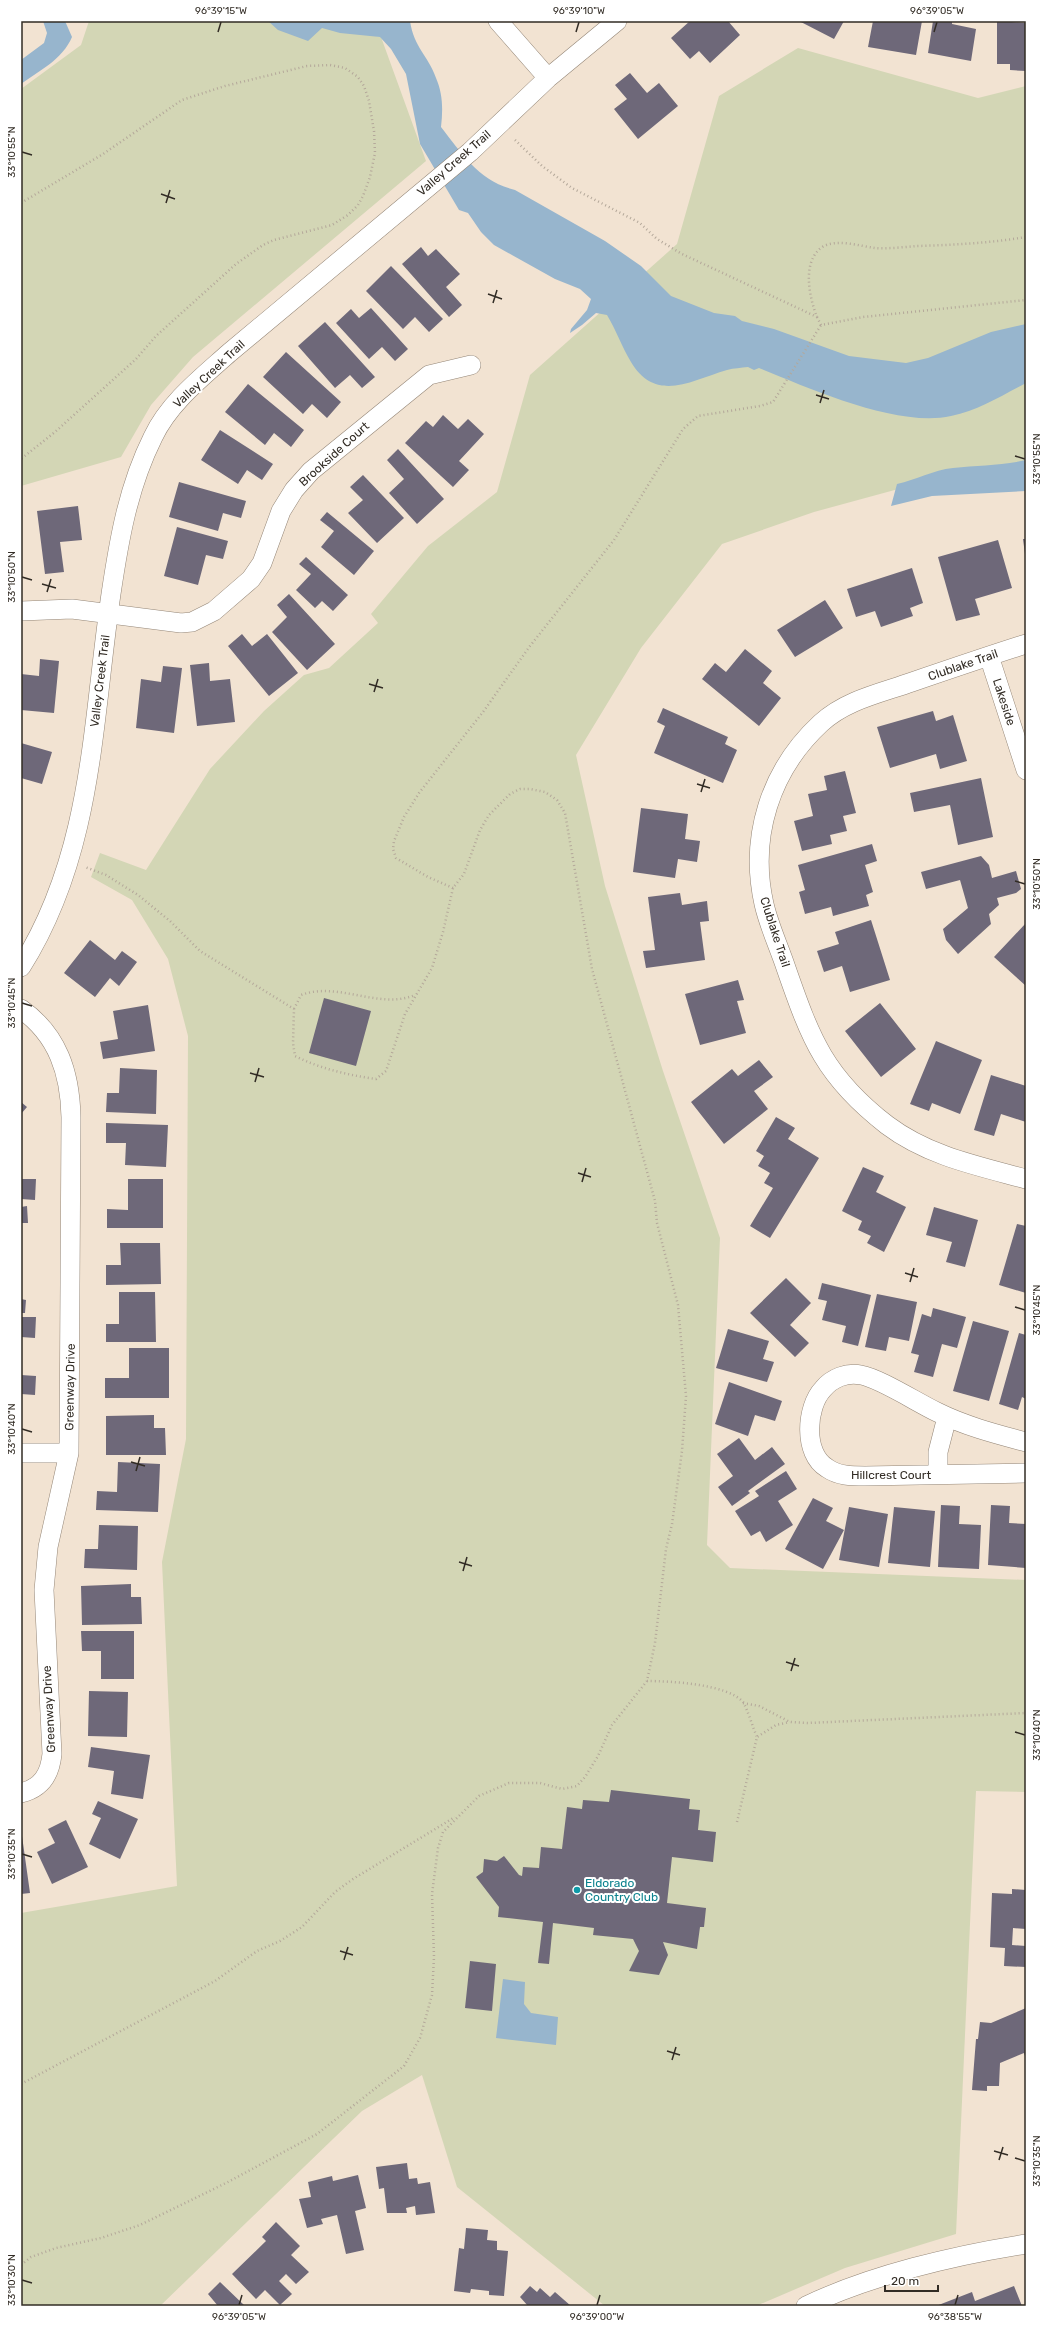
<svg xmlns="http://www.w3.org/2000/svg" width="1047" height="2327" viewBox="0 0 1047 2327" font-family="Rubik,sans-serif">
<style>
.green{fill:#d3d6b5}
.water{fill:#97b5cd}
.building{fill:#6e6879}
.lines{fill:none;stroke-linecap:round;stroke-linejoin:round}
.minor-casing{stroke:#948677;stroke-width:20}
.path{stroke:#b4a89a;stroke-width:2.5;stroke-dasharray:1 3;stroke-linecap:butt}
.minor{stroke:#fff;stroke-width:19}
.ticks{fill:none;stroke:#322c25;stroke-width:1.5}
.culture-dot{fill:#0f9aa8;stroke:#fff;stroke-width:1.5}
.labels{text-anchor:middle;stroke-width:4;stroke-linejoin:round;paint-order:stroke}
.street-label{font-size:12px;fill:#322c25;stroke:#fff}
.culture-label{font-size:12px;fill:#0d838f;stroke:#fff;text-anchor:start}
.neatline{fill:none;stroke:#322c25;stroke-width:1.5}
.ticks-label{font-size:10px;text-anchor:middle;fill:#322c25}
</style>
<rect width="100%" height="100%" fill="#f2e3d2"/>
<path class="green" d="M89,21H300L381,37L426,161L193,357L151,405L121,457L21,486V89L81,45Z
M798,48L978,98L1026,86V483L902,488L814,512L722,544L641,648L576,755L605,886L663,1071L720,1238L707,1545L730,1568L1026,1580V1792L976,1791L956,2234L845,2268L756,2306H605L457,2187L422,2075L362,2111L160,2306H21V1913L177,1886L162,1562L186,1439L188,1036L168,959L132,900L91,877L100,853L146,870L210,769L264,711L304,675L329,668L378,623L371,614L428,546L497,492L530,375L677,244L719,96Z"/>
<path class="water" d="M43,21H65L72,37C62,60 40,70 21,84V60L44,43L47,33Z
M268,21H410C414,48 428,55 436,78C443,94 443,110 441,127C463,155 479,181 515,190L605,241L641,266L671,296L714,313L735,316L742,321L774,329L849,356L906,363L928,358L991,332L1026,324V383C1001,396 979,410 951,416C897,428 809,388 759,368L754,370L748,367C741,368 734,368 727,370C692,380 656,404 631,362C622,347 616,330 607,315L596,313L582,325L570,333L571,329L587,310L591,299L580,289L555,279L494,245L481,232L468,213L459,210L420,144L406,74L391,49L380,37L340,33L322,28L308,41L278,30Z
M1026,460V491L932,496L891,506L897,484C916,480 933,470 953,468C978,465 1001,466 1026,460Z
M503,1979L525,1982L524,2004L531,2013L558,2017L556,2045L496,2038Z"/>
<path class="building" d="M690,21H728L740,35L710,63L699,51L690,59L671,38Z
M799,21H844L834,39Z
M873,21H922L916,55L868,47Z
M933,21H952V24L976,29L971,61L928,53Z
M997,21L1026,23V71L1010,70V64H997Z
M630,73L647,93L659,83L678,106L638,139L614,109L627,99L615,85Z
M421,247L428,256L436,249L460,274L446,287L462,305L449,317L402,264Z
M391,266L443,319L429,332L415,317L403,329L366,291Z
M371,308L408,349L395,361L382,347L369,359L336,323L351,309L359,318Z
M325,322L375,377L362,388L350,375L335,388L298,346Z
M286,352L341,402L327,418L312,404L303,414L263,377Z
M248,384L304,430L291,447L274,433L265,445L225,412Z
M443,415L458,429L468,419L484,434L459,461L469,470L453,487L405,443L426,421L433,427Z
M220,430L273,464L262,480L247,470L238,484L201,460Z
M398,449L444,499L417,524L389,493L404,479L387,460Z
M363,475L404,518L377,543L348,513L363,500L350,487Z
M179,482L246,501L241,518L223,513L218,531L169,517Z
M78,506L82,540L60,542L64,572L45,574L37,511Z
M327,512L374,551L354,575L321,547L334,531L320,520Z
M177,527L228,541L223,559L206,555L198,585L164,576Z
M1023,539H1026V554H1025Z
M998,540L1012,588L975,599L980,615L956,621L938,557Z
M306,557L348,595L333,611L322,601L315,608L296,590L311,574L299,564Z
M912,568L923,603L910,608L913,616L881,627L875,611L856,617L847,589Z
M289,594L335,644L307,670L272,632L287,617L277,605Z
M825,600L843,628L795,657L777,630Z
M242,634L252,646L267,634L298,673L269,696L228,646Z
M745,649L772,671L763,683L781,698L759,726L702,679L715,663L726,672Z
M40,659L59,661L54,713L21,710V674L39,676Z
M209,663L210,681L230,679L235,722L197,726L190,665Z
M163,666L182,668L174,733L136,728L141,679L161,682Z
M663,708L728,737L725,744L737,750L723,783L654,753L665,726L657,722Z
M933,711L936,721L953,715L967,761L940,769L936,754L890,768L877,727Z
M21,743L52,752L42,784L21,778Z
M845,771L856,813L843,816L847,831L830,835L832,844L802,851L794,821L813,816L808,794L827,790L824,776Z
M981,778L993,837L958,845L950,805L914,812L910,793Z
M641,808L688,814L685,839L700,841L697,862L678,859L675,878L633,872Z
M872,844L877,861L865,865L873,892L866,895L869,906L833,916L831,907L805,914L799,892L805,890L798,865Z
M981,856L989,865L992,878L1016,871L1021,889L1016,893L997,898L999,905L989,914L991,924L958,954L946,940L943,929L968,908L960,880L926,889L921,872Z
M680,893L682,905L707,901L709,921L700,922L705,960L646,968L643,951L655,950L648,897Z
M871,920L890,980L850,992L842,966L824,972L817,951L839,944L835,932Z
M1026,923V986L994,957Z
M90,940L115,960L122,951L137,962L119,986L110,978L95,997L64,973Z
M738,980L744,1000L737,1001L746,1033L700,1045L685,994Z
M324,998L371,1011L356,1066L309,1053Z
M880,1003L916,1049L881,1077L845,1031Z
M148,1005L155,1051L103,1059L100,1042L118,1039L113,1011Z
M936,1041L982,1060L960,1114L932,1103L929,1111L910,1104Z
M759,1060L773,1077L754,1091L768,1109L724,1144L691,1102L732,1069L738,1076Z
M120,1068L157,1070L156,1114L106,1112L107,1093H119Z
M991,1075L1026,1086V1122L1001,1114L994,1136L974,1130Z
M21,1102L27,1107L21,1114Z
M776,1117L795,1128L788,1139L819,1158L770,1238L750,1226L773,1188L764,1183L770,1173L758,1166L764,1156L756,1151Z
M106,1123L168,1125L166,1167L125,1165L126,1143H106Z
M863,1167L884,1176L876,1192L906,1207L884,1252L867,1243L871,1236L858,1230L862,1221L842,1211Z
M21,1179H36L35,1200L21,1199Z
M128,1179H163V1228H107V1209L128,1210Z
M27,1206L28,1223H21V1207Z
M934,1207L978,1220L965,1267L946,1262L952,1242L926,1235Z
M1017,1224L1026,1226V1293L999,1285Z
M120,1243H160L161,1284L106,1285V1265H121Z
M786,1278L811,1303L790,1325L809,1343L795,1357L750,1313Z
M822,1283L871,1295L858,1346L842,1342L846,1326L822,1320L827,1301L818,1299Z
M119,1292H155L156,1342H106V1324H119Z
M877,1294L917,1302L909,1341L889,1337L886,1351L865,1347Z
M21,1299L26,1300L25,1313H21Z
M933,1308L966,1317L957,1348L942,1344L933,1377L914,1372L919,1355L911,1353L922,1314L931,1317Z
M21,1317H36L35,1338L21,1337Z
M973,1321L1009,1331L989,1401L953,1391Z
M728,1329L769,1341L763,1359L774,1362L767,1382L716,1368Z
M1019,1333L1026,1335V1399L1022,1397L1018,1410L999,1404Z
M129,1348H169V1398H105V1378H129Z
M21,1375L36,1376L35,1395L21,1394Z
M729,1382L782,1401L775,1421L755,1415L748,1436L715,1424Z
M154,1415V1428H165L166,1455H106V1416Z
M739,1438L755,1460L772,1447L785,1464L748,1491L750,1493L732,1506L718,1487L733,1476L717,1454Z
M118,1462L160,1464L158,1512L96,1510L97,1491L117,1492Z
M786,1471L797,1489L778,1501L793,1525L766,1542L760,1531L751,1536L735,1511L759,1496L755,1491Z
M813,1498L833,1508L826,1521L844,1530L823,1569L785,1549Z
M941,1505L960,1506L959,1524L981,1525L979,1569L938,1567Z
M991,1505L1010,1506L1009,1523L1026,1524V1568L988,1565Z
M849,1507L888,1514L879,1567L839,1560Z
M894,1507L935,1511L930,1567L888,1563Z
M99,1525L138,1526L137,1570L84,1568L85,1549H98Z
M131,1584V1597H141L142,1624L82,1625L81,1586Z
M81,1631H134V1679H101V1651H82Z
M89,1691L128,1692L127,1737L88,1736Z
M91,1747L150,1755L143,1799L111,1794L114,1771L88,1767Z
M611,1790L690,1799L689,1809L700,1810L698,1830L716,1832L713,1862L672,1857L667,1903L706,1908L704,1927H700L697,1949L663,1942L668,1955L659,1975L629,1971L639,1951L633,1939L593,1935L594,1928L553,1923L549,1964L538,1963L543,1922L498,1917L499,1907L476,1877L483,1872L484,1859L497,1861L504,1856L519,1875L522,1876L523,1867L539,1868L541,1847L562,1849L567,1807L582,1809L583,1800L609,1802Z
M98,1801L138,1819L120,1859L89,1844L101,1818L92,1814Z
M66,1820L88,1867L52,1884L37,1852L55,1843L48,1829Z
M21,1829L30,1893L21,1894Z
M1012,1889L1026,1890V1929L1013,1928L1012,1945L1026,1946V1967L1004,1966L1005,1948L990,1947L992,1893L1012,1894Z
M470,1961L496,1964L492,2011L465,2008Z
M1026,2008V2059L1024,2053L1000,2063L999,2086H987V2091L972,2090L976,2039H978L980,2022L991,2023Z
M407,2163L409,2179L417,2178L418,2184L430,2182L435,2213L416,2215L415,2206L406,2208L407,2213H387L384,2188L379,2189L376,2167Z
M358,2175L366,2208L355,2211L364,2250L346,2254L337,2215L321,2219L323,2224L307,2228L299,2199L311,2197L308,2182L332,2176L333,2181Z
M276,2222L300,2246L291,2255L309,2272L296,2284L286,2274L279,2281L292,2294L280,2305L265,2290L256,2299L232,2274L266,2241L262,2237Z
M466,2228L488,2230L487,2240L497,2241V2250L508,2251L504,2296L489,2295V2291L471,2289L470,2293L454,2291L459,2248L464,2249Z
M220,2282L245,2306H218L208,2294Z
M530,2286L537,2292L540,2288L550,2297L555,2292L571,2306H528L520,2297Z
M1014,2286L1022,2306H936L972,2292L975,2301Z"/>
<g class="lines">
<defs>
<path id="minor" d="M498,21L548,78
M21,611L72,609L181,623L192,622L214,611L251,579L262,563L281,511L294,490L311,471L429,375L471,365
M1026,644C988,656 950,669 912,682C881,693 846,700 821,723C770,770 749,837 764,904C769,926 779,947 786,968C811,1040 825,1077 887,1125C928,1156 978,1166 1026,1179
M989,656L1026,770
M21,967C93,853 92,724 111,594C119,540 128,487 153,437C169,403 201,378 229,353L470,152L548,78L617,21
M21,1009C58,1035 70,1073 71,1117L69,1453L48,1547L44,1590L52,1754C50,1774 42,1788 21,1793
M1026,1442C996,1434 965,1426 937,1412C918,1403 879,1378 861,1375C847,1372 832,1378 823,1389C806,1407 803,1454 827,1468C838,1476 852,1476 865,1476L1026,1473
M21,1453H69
M938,1474V1452L947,1417
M806,2306C871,2275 955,2255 1026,2244"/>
</defs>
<use href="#minor" class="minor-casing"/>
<path class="path" d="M515,140L542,166L572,188L640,223L657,239L682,254L817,317C809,297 801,259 824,246C838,239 860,246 875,248C889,249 904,247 917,246C954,245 990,243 1026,237
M21,203L103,154L182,100L225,86L307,66L330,65L345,68L358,77L364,86L369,101L374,131L375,153L370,177L363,196L358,205L348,215L332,225L274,240L263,245L236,264L156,336L136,359L55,432L21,459
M817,317L821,325L863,317L1026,300
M453,888L428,877L396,858L393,849L394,841L404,817L419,793L483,712L530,646L614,540L683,429L698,416L760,406L773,402L821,325
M294,1009L301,995C338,981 379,1010 415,995
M647,1681C670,1681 727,1684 743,1702C747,1708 753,1728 757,1737
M743,1703L759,1706L790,1722L808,1723L1026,1713
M737,1822L757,1737L776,1725L790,1722
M21,2084L215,1981L257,1951L280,1941L302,1927L335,1892L353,1879L455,1817
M21,2265L31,2257L56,2248L101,2238L140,2225L228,2182L317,2134L404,2066L420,2038L432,1995L434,1957L432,1894L438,1848L443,1832L479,1796L509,1783H540L562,1789L577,1786L585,1777L598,1756L612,1725L647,1681L655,1643L666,1549L672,1524L682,1451L686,1396L678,1305L657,1223L655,1201L592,969L565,813L557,800L545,792L530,789H520L510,794L489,815L480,830L464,874L453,888L443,932L432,968L405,1014L386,1071L376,1079C348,1075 321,1069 295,1056L293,1043L294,1009L200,951L170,921L138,895L106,875L85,867"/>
<use href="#minor" class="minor"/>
</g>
<path class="ticks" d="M218,32L221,22M576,32L579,22M934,32L937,22M22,152L32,155M161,194L175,199M166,203L170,190M488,294L502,299M493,303L497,290M816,395L829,399M820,403L824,390M1015,456L1025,459M22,577L32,580M42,584L56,588M47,592L51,579M369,684L383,688M374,692L378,679M697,784L710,788M701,792L705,779M1015,881L1025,884M22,1003L32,1006M250,1073L264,1077M255,1082L259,1068M578,1173L591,1177M582,1182L586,1168M905,1273L918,1277M910,1282L914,1268M1015,1307L1025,1310M22,1429L32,1432M131,1462L145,1466M136,1471L140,1457M459,1562L472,1566M463,1571L467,1557M786,1662L799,1666M791,1671L795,1658M1015,1732L1025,1735M22,1854L32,1857M340,1951L353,1955M344,1960L348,1947M667,2051L680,2055M672,2060L676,2047M994,2151L1008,2155M1015,2158L1025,2161M999,2160L1003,2147M22,2280L32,2283M239,2305L242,2295M597,2305L600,2295M955,2305L958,2295"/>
<circle class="culture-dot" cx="577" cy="1890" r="4"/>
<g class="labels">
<g class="street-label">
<text transform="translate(454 163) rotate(-41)" y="4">Valley Creek Trail</text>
<text transform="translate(209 374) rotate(-43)" y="4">Valley Creek Trail</text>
<text transform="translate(334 454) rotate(-42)" y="4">Brookside Court</text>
<text transform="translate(963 665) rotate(-19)" y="4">Clublake Trail</text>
<text transform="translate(100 681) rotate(-83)" y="4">Valley Creek Trail</text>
<text transform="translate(1004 702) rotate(72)" y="4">Lakeside</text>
<text transform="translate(775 932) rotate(72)" y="4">Clublake Trail</text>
<text transform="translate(70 1387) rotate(-89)" y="4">Greenway Drive</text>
<text x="891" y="1479">Hillcrest Court</text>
<text transform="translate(49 1709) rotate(-93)" y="4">Greenway Drive</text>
</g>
<g class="culture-label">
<text x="585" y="1887">Eldorado<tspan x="585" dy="14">Country Club</tspan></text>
</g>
</g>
<rect width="1047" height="2327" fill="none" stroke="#ffffff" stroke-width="44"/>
<path d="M885 2285v6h53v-6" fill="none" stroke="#322c25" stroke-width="2"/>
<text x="891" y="2285" font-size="12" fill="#322c25" stroke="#ffffff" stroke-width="3" paint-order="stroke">20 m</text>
<rect x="22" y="22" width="1003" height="2283" class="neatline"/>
<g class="ticks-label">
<text x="221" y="14">96°39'15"W</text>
<text x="579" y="14">96°39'10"W</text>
<text x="937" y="14">96°39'05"W</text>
<text transform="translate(11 152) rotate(-90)" y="4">33°10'55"N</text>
<text transform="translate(1036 459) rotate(-90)" y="4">33°10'55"N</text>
<text transform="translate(11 577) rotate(-90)" y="4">33°10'50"N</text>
<text transform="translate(1036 884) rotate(-90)" y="4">33°10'50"N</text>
<text transform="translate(11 1003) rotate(-90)" y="4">33°10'45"N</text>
<text transform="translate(1036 1310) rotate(-90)" y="4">33°10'45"N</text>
<text transform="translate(11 1429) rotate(-90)" y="4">33°10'40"N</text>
<text transform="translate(1036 1735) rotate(-90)" y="4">33°10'40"N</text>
<text transform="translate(11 1854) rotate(-90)" y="4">33°10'35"N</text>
<text transform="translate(1036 2161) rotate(-90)" y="4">33°10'35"N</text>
<text transform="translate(11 2280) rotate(-90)" y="4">33°10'30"N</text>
<text x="239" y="2320">96°39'05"W</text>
<text x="597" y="2320">96°39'00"W</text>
<text x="955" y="2320">96°38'55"W</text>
</g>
</svg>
